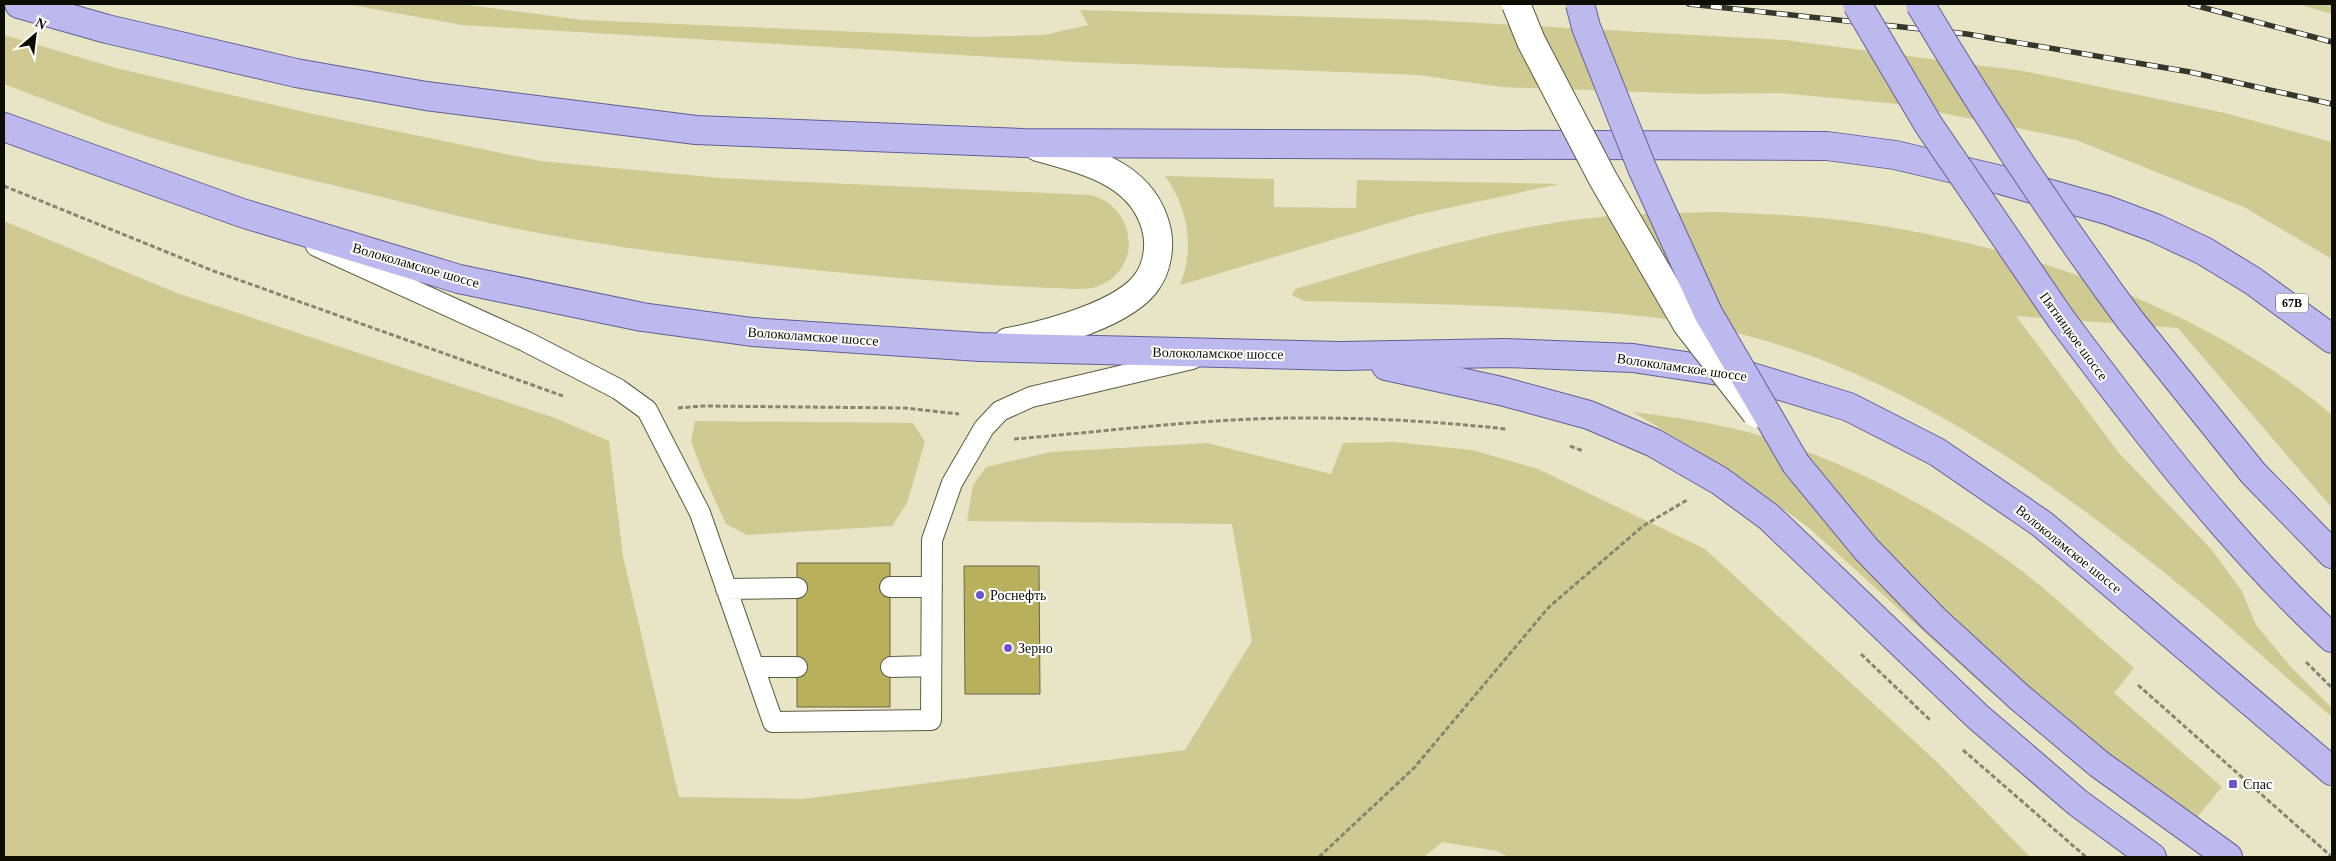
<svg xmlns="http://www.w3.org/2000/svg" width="2336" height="861" viewBox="0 0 2336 861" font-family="'Times New Roman',serif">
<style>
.green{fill:#cfca91}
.building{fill:#b9b05c;stroke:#69664c}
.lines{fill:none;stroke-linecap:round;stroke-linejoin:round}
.lane-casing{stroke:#5f5c42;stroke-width:22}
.secondary-casing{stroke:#5f5c42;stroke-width:30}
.primary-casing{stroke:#625f96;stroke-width:30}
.path{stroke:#878570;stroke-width:3;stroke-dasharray:5 2.5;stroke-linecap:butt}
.lane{stroke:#fff;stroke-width:20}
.secondary{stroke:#fff;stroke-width:28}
.primary{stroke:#bcb9ef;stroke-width:28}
.rail-casing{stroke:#373629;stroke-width:5.5}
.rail{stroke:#fff;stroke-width:4;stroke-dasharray:11;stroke-linecap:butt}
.secondary-bridge-casing{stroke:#5f5c42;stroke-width:30;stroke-linecap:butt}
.primary-bridge-casing{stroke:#625f96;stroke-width:30;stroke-linecap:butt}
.secondary-bridge{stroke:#fff;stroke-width:28}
.primary-bridge{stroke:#bcb9ef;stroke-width:28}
.poi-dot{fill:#6857d1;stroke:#fff;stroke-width:2}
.labels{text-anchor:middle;stroke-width:4;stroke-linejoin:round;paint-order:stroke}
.shield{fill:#fff;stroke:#56564f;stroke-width:1}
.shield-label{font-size:12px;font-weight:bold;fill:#0e0d04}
.street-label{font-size:14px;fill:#0e0d04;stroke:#fff}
.poi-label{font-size:14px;fill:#0e0d04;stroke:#fff;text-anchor:start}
</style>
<rect width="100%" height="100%" fill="#e8e5c7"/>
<path class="green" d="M346,4H460L583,20L976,37L1044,35L1088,25L1080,10L1426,20L1785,40L2023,71L2225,113L2332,142V259L2244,207L2076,140L1898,104L1780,93L1697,94L1501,87L1418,75L1077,62L462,25Z
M2298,4H2332V14Z
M4,35L116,68L313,114L540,161L720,178L1091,195C1138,208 1143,271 1096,287C1082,291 1066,288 1052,288C946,283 841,274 735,261C661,253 586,243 513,228C462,218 412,204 361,192C277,172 191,152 109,124C74,111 39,97 4,84Z
M1165,176L1274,179V207L1356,208L1357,180L1559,184L1416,215L1180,285C1195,248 1188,208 1165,176Z
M1716,212C1767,214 1819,216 1870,224C2029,248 2209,310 2332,415V508L2178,328L2016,316L2119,453L2211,549L2242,591L2256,625L2290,666L2332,708V717C2285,677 2240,635 2193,596C2049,478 1892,364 1707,326C1656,316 1604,312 1552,309C1469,304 1386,303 1304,301L1292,295L1295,289C1379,264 1465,237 1553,223C1606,214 1661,213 1716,212Z
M4,221L174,292L555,418L609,441L623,556L679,797L803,799L1185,750L1252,641L1232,524L967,521L973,485L986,467L1051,452L1207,443L1331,474L1343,443L1395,442L1472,450L1538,469L1705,549L1937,762L2030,857H1508L1497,851L1442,842L1424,857H4Z
M1633,412C1674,417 1715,423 1755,434C1837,458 1915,498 1986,545C2039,580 2086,627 2134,668L2114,693L2222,787L2179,839L1985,687L1808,527L1732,472Z
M695,421L913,423L925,442L907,503L892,526L747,535L726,524L702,471L691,441Z"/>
<path class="building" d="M797,563H890V707H797Z
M964,566H1039L1040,694H965Z"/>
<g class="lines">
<defs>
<path id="lane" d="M316,246L525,341L618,389L647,410L700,513L773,722L931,720L932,540L952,483L984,428L1000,411L1031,397L1192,359
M890,587H932
M726,589L797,588
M754,667H797
M891,667L931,666"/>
<path id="secondary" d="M1008,342C1046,335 1127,314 1148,280C1157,267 1160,247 1157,232C1145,174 1088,161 1038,147"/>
<path id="primary" d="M19,4L107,29L296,73L426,96L696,130L1023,143L1827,146L1895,155L2001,180L2107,210L2155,228L2204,251L2253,281L2332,339
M4,127L242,213L459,279L642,317L752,332L980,347L1341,356L1505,353L1633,358L1745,375L1849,407L1937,452L2042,524L2332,771
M2061,319C2144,430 2230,543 2332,638
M2130,320L2253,473L2332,554
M1386,366L1501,391L1589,415L1654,443L1720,481L1769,517L1977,716L2078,803L2152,857
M1796,464L1866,549L1934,619L2018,696L2099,764L2228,857"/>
</defs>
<use href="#lane" class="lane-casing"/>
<use href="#secondary" class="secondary-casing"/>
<use href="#primary" class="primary-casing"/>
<path class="path" d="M4,186L211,270L563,396
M678,408L703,406L905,408L959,414
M1014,439C1113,431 1213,417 1313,418C1378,418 1442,422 1506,429
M1570,446L1583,451
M1861,654L1930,720
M2306,662L2332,688
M2138,685L2332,857
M1963,750L2086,857
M1319,857L1414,768L1549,607L1643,526L1687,500"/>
<use href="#lane" class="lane"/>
<use href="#secondary" class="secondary"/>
<use href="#primary" class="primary"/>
<defs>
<path id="rail" d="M1689,4L1967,34L2190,72L2332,104
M2190,4L2332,42"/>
</defs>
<use href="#rail" class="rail-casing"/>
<use href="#rail" class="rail"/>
<defs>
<path id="secondary-bridge" d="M1516,4L1531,41L1603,179L1687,324L1756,413"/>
<path id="primary-bridge" d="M1580,4L1586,27L1642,168L1708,313L1796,464
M1857,4L1928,124L2061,319
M1920,4C1985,113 2055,218 2130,320"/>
</defs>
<use href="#secondary-bridge" class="secondary-bridge-casing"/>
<use href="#primary-bridge" class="primary-bridge-casing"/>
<use href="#secondary-bridge" class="secondary-bridge"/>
<use href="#primary-bridge" class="primary-bridge"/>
</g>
<g class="poi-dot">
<circle cx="980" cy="595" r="5"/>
<circle cx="1008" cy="648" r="5"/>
<rect x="2228" y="779" width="10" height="10" rx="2.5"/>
</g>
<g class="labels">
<rect class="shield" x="2276" y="293.5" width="32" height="19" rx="4"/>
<g class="shield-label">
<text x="2292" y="307">67B</text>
</g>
<g class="street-label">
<text transform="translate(416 265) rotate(16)" y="5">Волоколамское шоссе</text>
<text transform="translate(813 336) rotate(4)" y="5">Волоколамское шоссе</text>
<text transform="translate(2074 336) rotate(54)" y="5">Пятницкое шоссе</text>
<text transform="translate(1218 353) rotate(1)" y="5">Волоколамское шоссе</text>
<text transform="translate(1682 367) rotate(8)" y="5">Волоколамское шоссе</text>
<text transform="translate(2069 549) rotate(39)" y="5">Волоколамское шоссе</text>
</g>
<g class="poi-label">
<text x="990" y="600">Роснефть</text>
<text x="1018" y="653">Зерно</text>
<text x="2243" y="789">Спас</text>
</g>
</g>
<rect width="2336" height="861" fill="none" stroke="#0e0d04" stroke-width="10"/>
<g transform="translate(35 35) rotate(28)" stroke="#ffffff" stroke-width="4" paint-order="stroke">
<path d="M0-4L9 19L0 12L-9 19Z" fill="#0e0d04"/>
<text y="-8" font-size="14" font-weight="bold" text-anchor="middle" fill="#0e0d04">N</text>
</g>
</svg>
